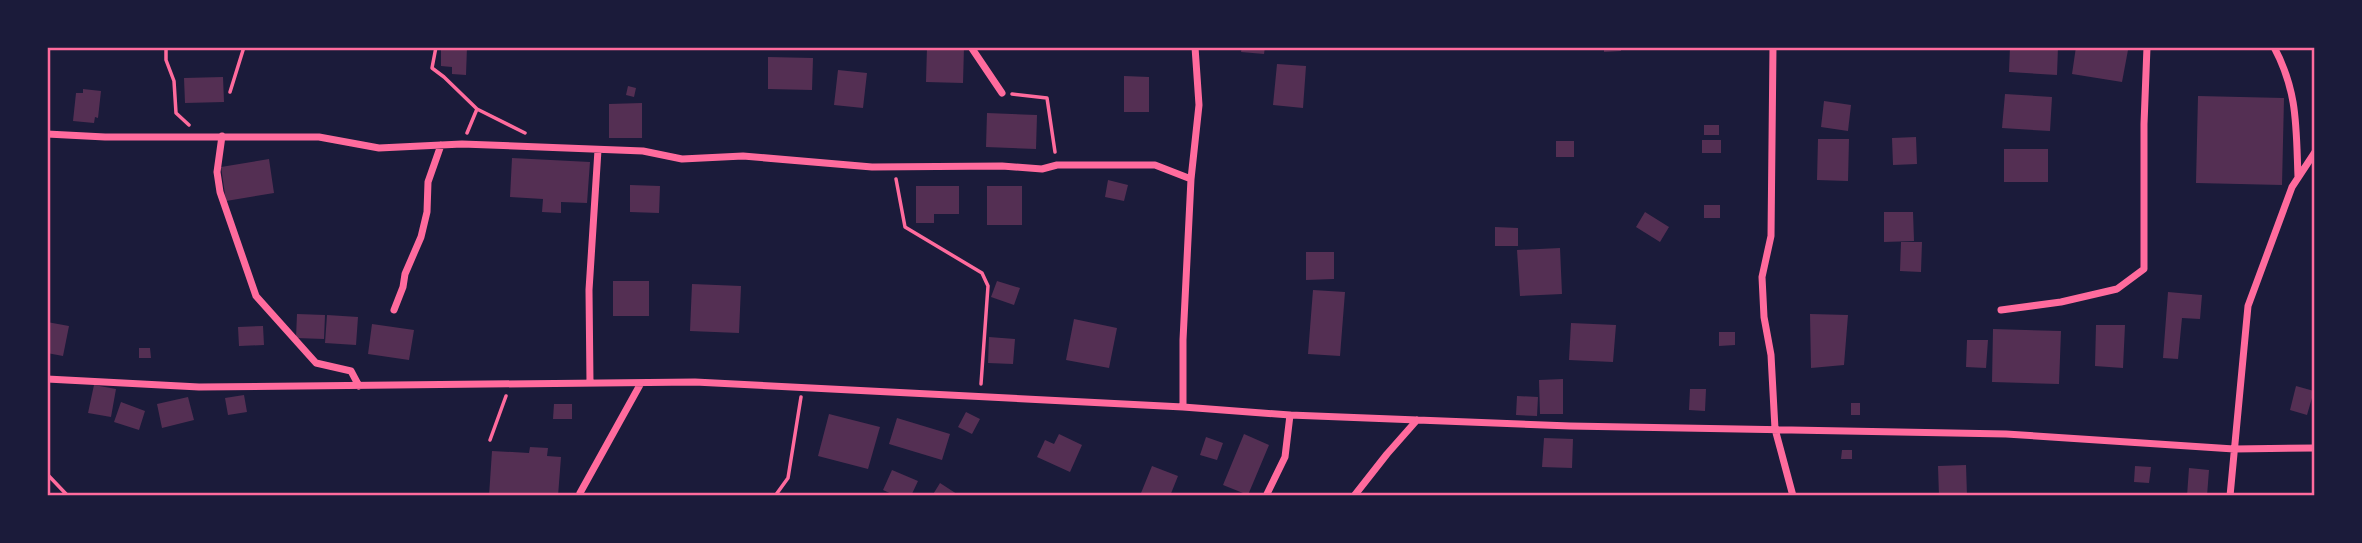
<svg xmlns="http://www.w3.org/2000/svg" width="2362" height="543" viewBox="0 0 2362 543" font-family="Cabin,sans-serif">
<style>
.building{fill:#542f53}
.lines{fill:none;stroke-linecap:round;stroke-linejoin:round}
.path{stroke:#ff6b9d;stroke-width:3.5}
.minor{stroke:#ff6b9d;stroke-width:7}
.neatline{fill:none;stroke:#ff6b9d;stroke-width:2.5}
</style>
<rect width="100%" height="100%" fill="#1b1b3a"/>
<path class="building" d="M441,47H467L466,75L452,74V67L441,66Z
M927,47H964L963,83L926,82Z
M1242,47H1265L1264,54L1241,52Z
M1604,47H1621V51L1604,52Z
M2010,47H2058L2057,75L2009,72Z
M2076,47H2110L2128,50L2122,82L2072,74Z
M768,57L813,58L812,90L768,89Z
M1277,64L1306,66L1303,108L1273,105Z
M838,70L867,73L863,108L834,105Z
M1124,76L1149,77V112H1124Z
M223,77L224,102L185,103L184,78Z
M628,86L636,88L634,97L626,95Z
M83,89L101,91L98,118L95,117L94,123L73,121L76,93H83Z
M2005,94L2052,97L2050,131L2002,128Z
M2198,96L2284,98L2282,185L2196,183Z
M1824,101L1851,105L1848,131L1821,127Z
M642,103V138H609V104Z
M987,113L1037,115L1036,149L986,147Z
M1704,125H1719V135H1704Z
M1916,137L1917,164L1893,165L1892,138Z
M1818,139H1849L1848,181L1817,180Z
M1702,140H1721V153H1702Z
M1556,141H1574V157H1556Z
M2004,149H2048V182H2004Z
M512,158L590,162L587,203L561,202V213L542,212L543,199L510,197Z
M269,159L274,193L226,201L221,167Z
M1108,180L1128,185L1124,201L1105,197Z
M630,185L660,186L659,213L630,212Z
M916,186H959V214H934V223H916Z
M987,186H1022V225H987Z
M1704,205H1720V218H1704Z
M1645,212L1669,227L1660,242L1636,227Z
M1884,212H1913L1914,241L1884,242Z
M1495,227L1518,228V246H1495Z
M1901,242H1922L1921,272L1900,271Z
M1560,248L1562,294L1520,296L1517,250Z
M1306,252H1334V279L1306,280Z
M613,281H649V316H613Z
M997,281L1020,288L1014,305L991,297Z
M692,284L741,286L739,333L690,331Z
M1313,290L1345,292L1340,356L1308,354Z
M2168,292L2202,295L2200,319L2182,318L2178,359L2163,358Z
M297,314L325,315L324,339L296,338Z
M1810,314L1848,315L1844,365L1811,368Z
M327,315L358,317L356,345L325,343Z
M1074,319L1117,328L1109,368L1066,360Z
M47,322L69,326L63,356L47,353Z
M1571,323L1616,325L1613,362L1569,360Z
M372,324L414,330L409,360L368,354Z
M2096,325H2125L2123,368L2095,366Z
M263,326L264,345L239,346L238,327Z
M1993,329L2061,331L2059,384L1992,382Z
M1719,332H1735V345L1719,346Z
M989,337L1015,339L1013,364L988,363Z
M1967,340H1988L1986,368L1966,367Z
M139,348H150L151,358H139Z
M1563,379V414H1540L1539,380Z
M94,385L116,389L111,417L88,413Z
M2296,386L2314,391L2307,415L2290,410Z
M1690,389H1706L1705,411L1689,410Z
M244,395L247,412L228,415L225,398Z
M1517,396L1538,397L1537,416L1516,415Z
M188,397L194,420L162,428L157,404Z
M121,402L145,411L139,430L114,422Z
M1851,403H1860V415H1851Z
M554,404H572V419H553Z
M966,412L980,419L972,434L958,427Z
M829,414L880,427L868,469L818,456Z
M897,418L950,434L942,460L889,444Z
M1059,434L1082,445L1070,472L1037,457L1045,440L1054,444Z
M1244,434L1269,445L1248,495L1223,485Z
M1206,437L1223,443L1217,460L1200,455Z
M1544,438L1573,439L1572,468L1542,467Z
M530,447L548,448L547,456L561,457L558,496H489L492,451L529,453Z
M1842,450H1852V459H1841Z
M1966,465L1967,496H1939L1938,466Z
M1152,466L1178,476L1170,496H1149L1141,493Z
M2135,466L2151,467L2149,483L2134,482Z
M2189,468L2209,470L2207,496H2187Z
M892,470L918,481L911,496H896L883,490Z
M940,483L960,496H932Z"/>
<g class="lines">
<path class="path" d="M166,47V60L174,81L176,113L189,125
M436,47L432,68L444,77L477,109L467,133
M230,92L244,47
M1012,94L1047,98L1055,152
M477,109L525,133
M896,179L905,227L982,273L988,286L981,384
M490,440L506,396
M47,474L68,496
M775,496L788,478L801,397"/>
<path class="minor" d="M971,47L1002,93
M1773,47L1771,236L1762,277L1764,317L1771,355L1775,429L1793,496
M2274,47C2298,92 2296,127 2298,177
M47,134L105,137H319L379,148L462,144L643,151L682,159L743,156L872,167L1002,166L1042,169L1057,165H1155L1191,179L1183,340V407
M222,136L217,172L220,192L256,296L316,363L351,371L359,386
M1191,179L1199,105L1195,47
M394,310L403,287L405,274L421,237L427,212L428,182L441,145
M2001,310L2061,302L2117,289L2144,269V124L2147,47
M47,379L199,387L695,382L1183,407L1290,415L1570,426L2006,434L2234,449L2315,448
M590,383L589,290L598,150
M580,493L641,383
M1266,496L1285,457L1290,415
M1354,496L1387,454L1417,420
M2230,496L2248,306L2292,187L2315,152"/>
</g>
<rect width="2362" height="543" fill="none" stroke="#1b1b3a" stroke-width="98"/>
<rect x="49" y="49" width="2264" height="445" class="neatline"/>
</svg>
